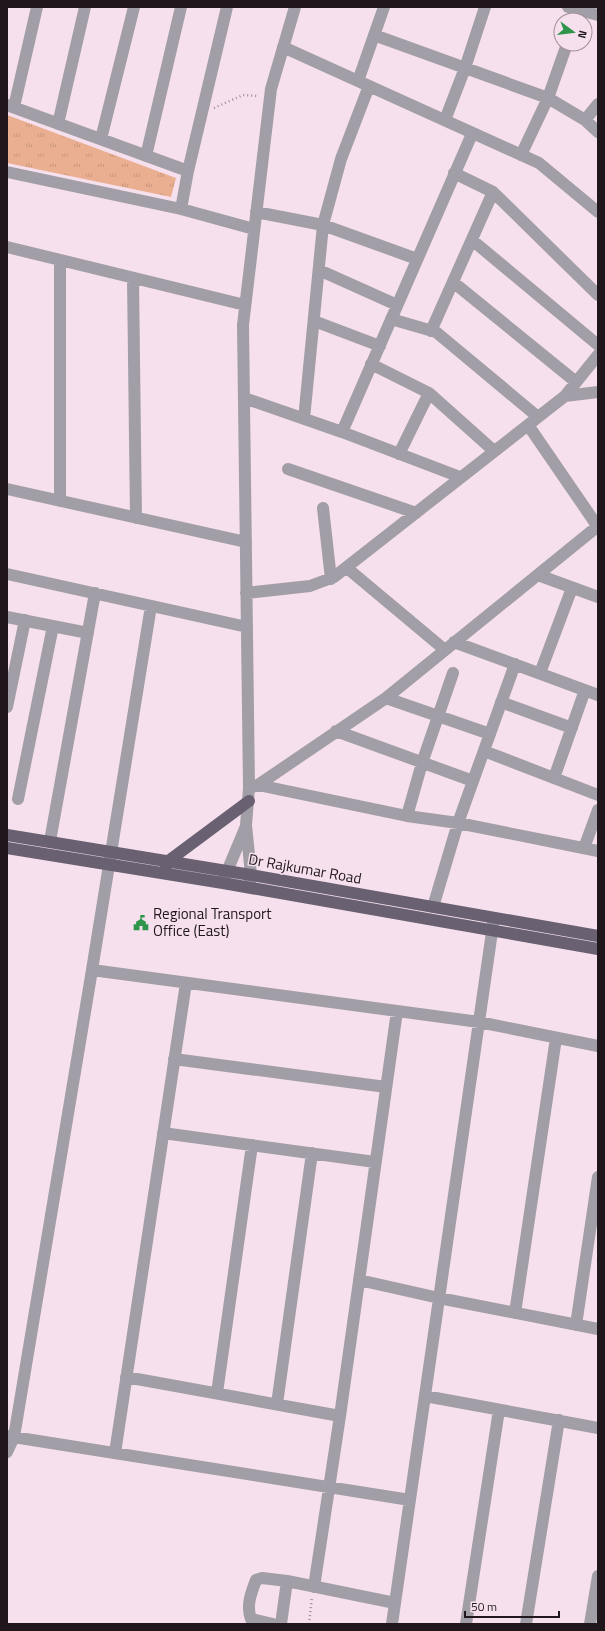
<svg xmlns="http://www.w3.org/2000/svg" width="605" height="1631" viewBox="0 0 605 1631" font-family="'Titillium Web',sans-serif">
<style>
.grass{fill:url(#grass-tufts)}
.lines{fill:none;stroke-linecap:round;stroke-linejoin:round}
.path{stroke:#9e8d97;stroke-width:2.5;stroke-dasharray:1 3;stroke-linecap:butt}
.minor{stroke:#a29ea7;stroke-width:12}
.major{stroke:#696171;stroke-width:12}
.labels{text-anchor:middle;stroke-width:3;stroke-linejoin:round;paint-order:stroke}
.street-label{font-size:15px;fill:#1f171c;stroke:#f7e0ed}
.poi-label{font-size:15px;fill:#1f171c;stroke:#f7e0ed;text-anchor:start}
</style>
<defs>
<pattern id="grass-tufts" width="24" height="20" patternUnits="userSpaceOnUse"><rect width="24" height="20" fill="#eaaf90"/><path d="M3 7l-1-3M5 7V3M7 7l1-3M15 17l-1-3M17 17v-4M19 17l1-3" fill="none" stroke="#c8967c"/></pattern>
</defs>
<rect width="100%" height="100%" fill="#f7e0ed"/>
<path class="grass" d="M7,115L176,178L171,197L7,163Z"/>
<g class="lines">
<path class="path" d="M214,108L243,95L258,96
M309,1624L312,1597"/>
<path class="minor" d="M568,7L598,15
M374,35L548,98L585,120L598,132
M283,47L539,163L598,212
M358,81L384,7
M7,105L188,171
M14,107L37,7
M445,120L465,68L485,7
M585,120L598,104
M58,124L85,7
M101,139L134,7
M521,155L548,98L567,44
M146,156L181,7
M7,172L181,209L254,229
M454,173L493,192L598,295
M181,209L188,171L227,7
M256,212L323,225L417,259
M472,240L598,345
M7,247L245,305
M319,270L397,305
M133,278L136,518
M453,282L576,382
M391,319L436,332L538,417
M314,321L380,346
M431,331L493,192
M371,364L429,393L494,451
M565,396L598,392
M244,398L342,432L460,477
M304,419L323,225L341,159L369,86
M528,425L598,527
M342,432L472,134
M399,454L429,393
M288,469L416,513
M7,489L246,542
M60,501V260
M323,508L331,579
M347,568L445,650
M7,574L247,627
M538,575L598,597
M246,593L310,586L334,577L565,396L598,355
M7,617L88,633
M454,642L598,695
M540,673L572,588
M386,698L490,734
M501,702L572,728
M7,707L25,620
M336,731L473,781
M484,751L598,795
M554,778L585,690
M258,785L407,816L458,823L598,851
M249,788L258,785L386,698L598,526
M18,799L53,626
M407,816L422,763L453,673
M50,841L95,593
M584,848L598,810
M223,881L246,826
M249,887L251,875L246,825L249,788L243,325L271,89L295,7
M433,907L458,823L515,664
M92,970L479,1022L598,1046
M174,1059L386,1087
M163,1133L375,1162
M359,1280L439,1298L598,1329
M515,1313L556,1038
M576,1325L598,1177
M126,1377L340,1416
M217,1393L252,1145
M425,1396L598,1428
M277,1404L312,1153
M7,1436L410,1500
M7,1452L14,1437L92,970L151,606
M115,1453L186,983
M314,1587L340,1416L397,1011
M273,1624L251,1619C246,1606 251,1593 256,1580L262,1578L287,1581L395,1603
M281,1624L287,1581
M392,1624L494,918
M466,1624L499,1410
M526,1624L559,1420
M590,1624L598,1576"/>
<path class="major" d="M7,835L251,875L598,936
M7,848L223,883L598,949
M166,867L167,862L249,801"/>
</g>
<defs>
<symbol id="civic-bare" viewBox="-9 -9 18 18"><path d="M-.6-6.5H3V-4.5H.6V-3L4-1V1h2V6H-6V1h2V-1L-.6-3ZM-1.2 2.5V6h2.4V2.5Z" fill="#2f954b" stroke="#f7e0ed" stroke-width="2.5" paint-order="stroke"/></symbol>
</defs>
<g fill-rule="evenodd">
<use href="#civic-bare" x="130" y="912" width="22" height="22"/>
</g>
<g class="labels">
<g class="street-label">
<text transform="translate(305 869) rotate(10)" y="5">Dr Rajkumar Road</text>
</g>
<g class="poi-label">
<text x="153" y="919">Regional Transport<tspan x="153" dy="17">Office (East)</tspan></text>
</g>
</g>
<rect width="605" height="1631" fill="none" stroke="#1f171c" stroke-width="16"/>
<g transform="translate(573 32) rotate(105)"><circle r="19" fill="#f7e0ed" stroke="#a19099"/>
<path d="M0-3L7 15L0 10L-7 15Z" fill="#2f954b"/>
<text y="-6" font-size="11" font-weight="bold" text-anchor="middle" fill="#1f171c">N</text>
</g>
<path d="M465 1611v6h94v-6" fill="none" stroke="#1f171c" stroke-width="2"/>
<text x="471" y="1611" font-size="12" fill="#1f171c" stroke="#f7e0ed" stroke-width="3" paint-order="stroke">50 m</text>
</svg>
